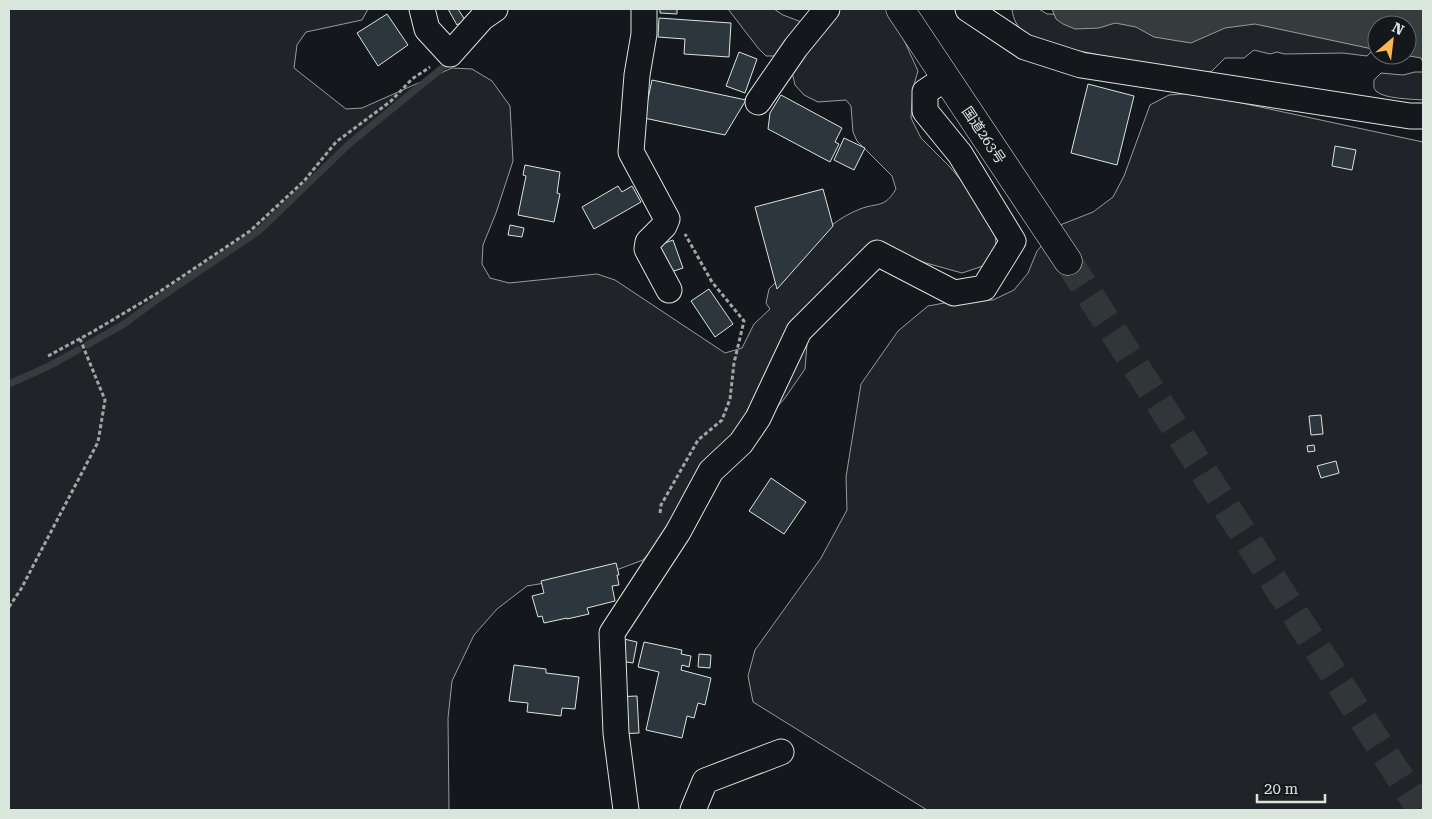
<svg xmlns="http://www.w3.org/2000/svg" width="1432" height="819" viewBox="0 0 1432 819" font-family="'Roboto Serif','Noto Sans JP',serif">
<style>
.green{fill:#202428;stroke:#939e99}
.water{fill:#363b3e;stroke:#939e99}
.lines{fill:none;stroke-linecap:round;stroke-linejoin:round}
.stream{stroke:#363b3e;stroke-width:7}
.building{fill:#2c363c;stroke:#d8e6dc}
.highway-tunnel{stroke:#313739;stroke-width:28;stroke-dasharray:28 14;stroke-linecap:butt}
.minor-casing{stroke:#d8e6dc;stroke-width:27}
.highway-casing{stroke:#d8e6dc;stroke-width:29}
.path{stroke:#9da8a2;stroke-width:3;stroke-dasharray:4 2.5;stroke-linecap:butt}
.minor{stroke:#14181c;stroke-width:25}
.highway{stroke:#14181c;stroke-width:28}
.labels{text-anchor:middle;stroke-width:4;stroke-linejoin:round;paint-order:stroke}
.street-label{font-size:14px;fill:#d8e6dc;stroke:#14181c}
</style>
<rect width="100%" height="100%" fill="#14181c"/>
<path class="green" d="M9,9H368L362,20L306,32L297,45L294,68L346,109L362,108L452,68L472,69L492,81L510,106L513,161L496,213L483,245L482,264L490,278L509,283L597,274L615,280L725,353L742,348L754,324L770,309L766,303L769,289L832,225C841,218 850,213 860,209C878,202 884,209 896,189L892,176L857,141L853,132L851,106L846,100L818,102L804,95L795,85L792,72L782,56H766L758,48L728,9H774L783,15L812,26L838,9H890L918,71L913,88L911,118L921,138L950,167L975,197L995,231L996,247L983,266L962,273L926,263L890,250L800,317L792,319L807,344L805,369L785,398L643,560L611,572L527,586L497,609L474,635L452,681L448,718L449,810H9Z
M1012,9H1039L1047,14L1076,15L1232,17L1370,48L1372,51L1367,56L1343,53L1285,54L1277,52L1270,54L1254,50L1244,58H1225L1212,71L1202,74C1170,68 1137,62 1104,56C1082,51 1046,46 1027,34C1017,28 1013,19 1012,9Z
M1415,72H1423V100C1412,99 1384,99 1376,91C1373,88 1374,84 1374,80L1381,73L1403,75Z
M1195,93L1423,142V810H927L753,702L748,676L755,650L821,558L847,510L846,477L861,384L898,331L928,306L955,301L993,300L1014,290L1028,273L1037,251L1060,225L1093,212L1113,197L1124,176L1150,105L1169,95Z"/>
<path class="water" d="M1052,9H1423V63L1421,58L1403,55H1407V25H1377V50L1255,24L1225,28L1191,43L1154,37L1136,27L1115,23L1099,28L1075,29L1063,24L1056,19Z"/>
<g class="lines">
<path class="stream" d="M87,345L124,324L158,299L260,230L349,144L452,60
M9,384L49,366L78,350"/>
</g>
<path class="building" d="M448,9H458L465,20L457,25Z
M660,9H677V14L660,13Z
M387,14L408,45L378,66L357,33Z
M659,18L731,23L729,57L684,54L685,39L658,37Z
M739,52L757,59L745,93L726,86Z
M652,80L746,100L725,135L644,118Z
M1088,84L1134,96L1117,165L1071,153Z
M781,95L842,128L835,142L839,144L830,162L768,129L770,113Z
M844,138L865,148L854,170L834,160Z
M1335,146L1356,150L1352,170L1332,166Z
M525,165L560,172L557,193L560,194L554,222L518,215L526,176L523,175Z
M618,186L622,192L632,186L641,202L594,229L582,207Z
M823,189L833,226L777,289L755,207Z
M510,225L524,228L522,237L508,235Z
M673,240L683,268L668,273L654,247Z
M709,289L733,324L715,337L691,301Z
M1321,415L1323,434L1311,435L1309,416Z
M1314,445L1315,451L1308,452L1307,446Z
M1336,461L1339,473L1321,478L1317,466Z
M771,478L806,502L784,534L749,511Z
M616,563L619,575H617L619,585L612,586L615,601L587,608L589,614L567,619V618L544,623L542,616L538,617L532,596L544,593L541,581Z
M624,639L637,642L633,663L620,661Z
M644,642L682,650L681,654L691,656L689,667L682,665L681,670L711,678L705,705L698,703L694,718L687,716L682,738L646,730L659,672L638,667Z
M699,654L711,655L710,668L698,667Z
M514,665L546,669V673L579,677L575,709L562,708L561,716L527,712L528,703L509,701Z
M637,696L639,733L617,734L614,697Z"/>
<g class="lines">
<path class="highway-tunnel" d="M1068,261L1421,810"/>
<defs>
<path id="minor" d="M422,9L427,29L450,54L482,18L495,9
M644,9V34L637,75L631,152L667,219L664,226L648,242L647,249L669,290
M968,9L1025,47L1081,65L1410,116H1423
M758,102L796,47L827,9
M626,810L616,733L612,633L678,532L711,471L741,443L758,418L799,331L877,253L954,293L984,288L1013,241L960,154L925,111V92L946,78
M693,810L705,781L781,752"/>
<path id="highway" d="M900,9L1068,261"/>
</defs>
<use href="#minor" class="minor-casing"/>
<use href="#highway" class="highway-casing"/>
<path class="path" d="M48,356L94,331L156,294L250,231L304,181L336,142L391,101L412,79L430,67
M660,513L661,505L698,440L722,420L730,399L734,363L744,321L712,282L685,234
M9,607L21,589L98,442L105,400L80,339"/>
<use href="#minor" class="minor"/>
<use href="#highway" class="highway"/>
</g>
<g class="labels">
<g class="street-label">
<text transform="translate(984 135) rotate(56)" y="5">国道263号</text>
</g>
</g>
<rect width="1432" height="819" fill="none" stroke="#d8e6dc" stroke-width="20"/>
<g transform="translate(1392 40) rotate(28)"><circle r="24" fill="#14181c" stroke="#626a69"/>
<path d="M0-4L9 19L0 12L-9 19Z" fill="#ffb74d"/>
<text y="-8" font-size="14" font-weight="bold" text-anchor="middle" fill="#d8e6dc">N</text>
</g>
<path d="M1257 794v8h68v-8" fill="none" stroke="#d8e6dc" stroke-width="2.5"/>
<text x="1264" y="794" font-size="15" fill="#d8e6dc" stroke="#14181c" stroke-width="4" paint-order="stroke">20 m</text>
</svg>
